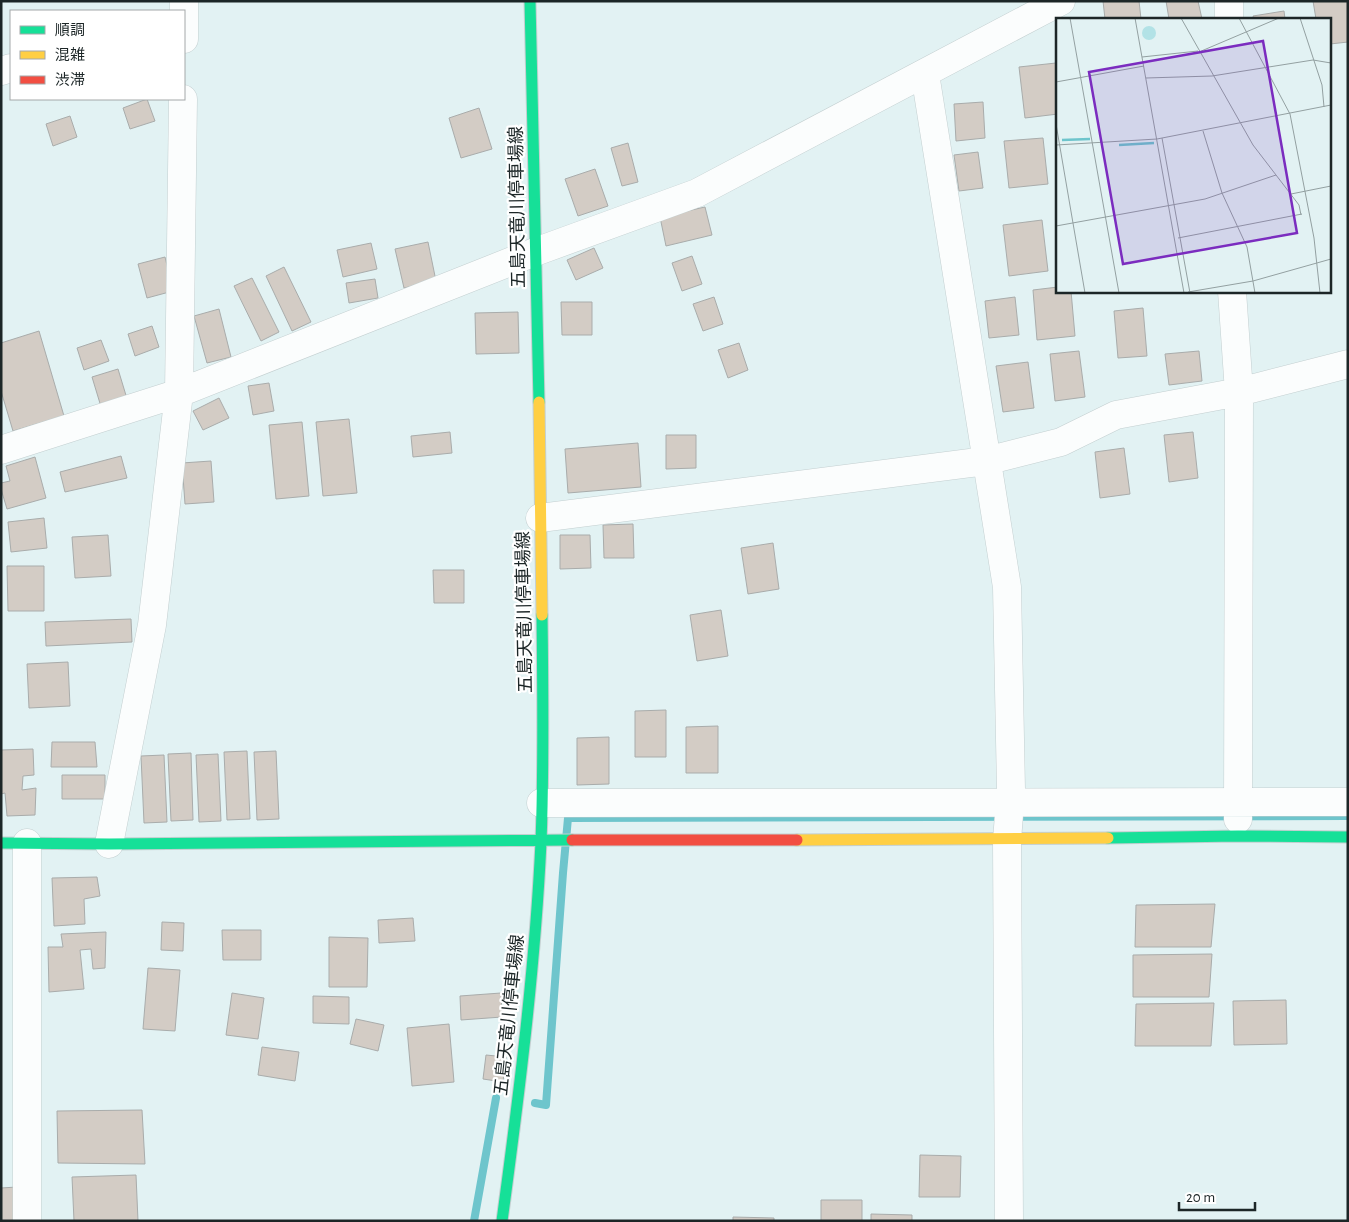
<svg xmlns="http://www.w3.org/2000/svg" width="1349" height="1222" viewBox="0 0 1349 1222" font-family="'Alegreya Sans','Noto Sans JP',sans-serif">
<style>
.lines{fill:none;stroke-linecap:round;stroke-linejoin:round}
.stream{stroke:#6ec5cc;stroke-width:8}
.building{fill:#d3ccc5;stroke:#a9acab}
.street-casing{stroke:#c3cfd0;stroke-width:29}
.fast-casing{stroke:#c3cfd0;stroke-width:13}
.slow-casing{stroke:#c3cfd0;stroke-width:13}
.jam-casing{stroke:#c3cfd0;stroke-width:13}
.street{stroke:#fbfdfd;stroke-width:28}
.fast{stroke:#16e098;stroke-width:11}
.slow{stroke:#ffcf43;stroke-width:11}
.jam{stroke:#f24e42;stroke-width:11}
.labels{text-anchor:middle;stroke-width:4.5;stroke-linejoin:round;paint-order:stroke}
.street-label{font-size:18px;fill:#1c2627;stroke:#fff}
.inset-river{fill:none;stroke:#6ec5cc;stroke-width:2.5}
.inset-road{fill:none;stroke:#93a0a1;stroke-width:1}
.view{fill:#7b2cbf;fill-opacity:0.15;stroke:#7b2cbf;stroke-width:2.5}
.inset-edge{fill:none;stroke:#1c2627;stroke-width:2.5}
</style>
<rect width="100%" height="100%" fill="#e2f2f3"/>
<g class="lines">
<path class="stream" d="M535,1103L546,1105L563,873L568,818L1348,816
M474,1221L496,1098"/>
</g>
<path class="building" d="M1103,1H1139L1141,19H1105Z
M1166,1H1198L1202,19H1169Z
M1313,1H1348V42L1330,44V19H1316Z
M1284,11L1285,19H1254L1253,16Z
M1056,63L1058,77V114L1025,118L1019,67Z
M147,99L155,121L130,129L123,108Z
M983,102L985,138L956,141L954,104Z
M479,108L492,149L461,158L449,118Z
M70,116L77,137L53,146L46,124Z
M1043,138L1048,184L1009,188L1004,141Z
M628,143L638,182L622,186L611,148Z
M978,152L983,188L959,191L954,155Z
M595,169L608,206L578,216L565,179Z
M705,207L712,235L666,246L660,217Z
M1042,220L1048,271L1009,276L1003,225Z
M428,242L436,281L404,288L395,249Z
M371,243L377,269L343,277L337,250Z
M594,248L603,268L576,280L567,260Z
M692,256L702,284L682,291L672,263Z
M165,257L173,291L147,298L138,264Z
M284,267L311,322L292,331L266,276Z
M252,278L279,332L261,341L234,286Z
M375,279L378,298L349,303L346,283Z
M1058,287V291H1071L1075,336L1037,340L1033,290Z
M714,297L723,324L703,331L693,304Z
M1015,297L1019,335L989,338L985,301Z
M561,302H592V335H562Z
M1143,308L1147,356L1118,358L1114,311Z
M219,309L231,357L207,363L194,316Z
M518,312L519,353L476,354L475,313Z
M152,326L159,347L135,356L128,334Z
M39,331L64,416L13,431L1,391V343Z
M101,340L109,361L84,370L77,348Z
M739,343L748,370L728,378L718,350Z
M1079,351L1085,397L1055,401L1050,354Z
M1199,351L1202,381L1169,385L1165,354Z
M1028,362L1034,408L1003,412L996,366Z
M118,369L128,402L102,410L92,377Z
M269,383L274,411L253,415L248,386Z
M219,398L229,418L203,430L193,411Z
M349,419L357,493L323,496L316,422Z
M302,422L309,496L276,499L269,425Z
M450,432L452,453L413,457L411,436Z
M1193,432L1198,478L1169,482L1164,435Z
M666,435H696V468L666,469Z
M638,443L641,487L568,493L565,449Z
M1124,448L1130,494L1100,498L1095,452Z
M121,456L127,478L65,492L60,472Z
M35,457L46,498L7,509L1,489V483L10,481L6,466Z
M211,461L214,502L185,504L182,463Z
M44,518L47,548L11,552L8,522Z
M633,524L634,558H604L603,525Z
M108,535L111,576L75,578L72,537Z
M560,535H590L591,568L560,569Z
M773,543L779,589L748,594L741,548Z
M7,566H44V611H8Z
M433,570H464V603H434Z
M721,610L728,656L697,661L690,615Z
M131,619L132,642L46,646L45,622Z
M68,662L70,706L29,708L27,664Z
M666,710V757H635V711Z
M718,726V773H686V727Z
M609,737V784L577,785V738Z
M52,742H95L97,767H51Z
M33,749L34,775L23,776L22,790L36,788L35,815L7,816L5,793L1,794V750Z
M247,751L250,819L227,820L224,752Z
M276,751L279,819L257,820L254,752Z
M191,753L193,820L171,821L168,754Z
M218,754L221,821L199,822L196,755Z
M164,755L167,822L144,823L141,756Z
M62,775H105V799H62Z
M97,877L100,896L84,899L85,924L54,926L52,878Z
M1215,904L1211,947H1135L1136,905Z
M413,918L415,941L379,943L378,920Z
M162,922L184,923L183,951L161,950Z
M222,930H261V960H223Z
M106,932L105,968L93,969L91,949L80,950L84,989L49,992L48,947H63L61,934Z
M329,937L368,938L367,987H329Z
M1212,954L1209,997H1133V955Z
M148,968L180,970L175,1031L143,1029Z
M232,993L264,998L258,1039L226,1035Z
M501,993L502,1017L461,1020L460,996Z
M313,996L349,997V1024L313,1023Z
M1286,1000L1287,1044L1234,1045L1233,1001Z
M1214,1003L1211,1046H1135L1136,1004Z
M356,1019L384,1025L378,1051L350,1044Z
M449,1024L454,1082L412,1086L407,1028Z
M262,1047L299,1052L295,1081L258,1075Z
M486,1055L506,1057L503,1082L483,1079Z
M142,1110L145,1164L58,1163L57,1111Z
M920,1155L961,1156L960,1197H919Z
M136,1175L138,1221H74L72,1177Z
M17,1187L18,1221H1V1188Z
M821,1200H862V1221H821Z
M871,1214L912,1215V1221H871Z
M733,1217L774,1218V1221H733Z"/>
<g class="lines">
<defs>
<path id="street" d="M1229,1V19
M184,39V1
M1,71L11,68
M925,74L1007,587L1011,790L1007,840L1009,1221
M1232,291L1239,392L1238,819
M1,450L179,393L535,252L697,193L1061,1
M540,518L986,461L1061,442L1116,415L1239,392L1348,364
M541,803L1348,802
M27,843V1221
M109,844L152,625L179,393L183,99"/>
<path id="fast" d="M530,1L539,402
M1108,838L1238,836L1348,837
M1,843L109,844L572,840
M502,1221C519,1095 535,969 541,842C544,766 543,691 542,615"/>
<path id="slow" d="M539,402L542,615
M797,840L1108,838"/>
<path id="jam" d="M572,840H797"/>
</defs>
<use href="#street" class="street-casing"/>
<use href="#fast" class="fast-casing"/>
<use href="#slow" class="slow-casing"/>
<use href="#jam" class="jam-casing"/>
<use href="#street" class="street"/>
<use href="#fast" class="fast"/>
<use href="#slow" class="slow"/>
<use href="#jam" class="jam"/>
</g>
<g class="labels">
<g class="street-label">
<text transform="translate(517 207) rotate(-91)" y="6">五島天竜川停車場線</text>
<text transform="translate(524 612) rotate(-91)" y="6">五島天竜川停車場線</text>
<text transform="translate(509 1015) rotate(-84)" y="6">五島天竜川停車場線</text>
</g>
</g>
<g transform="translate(1056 18)">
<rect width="275" height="275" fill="#e2f2f3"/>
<path d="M86 15a7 7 0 1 1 14 0a7 7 0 1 1-14 0Z" fill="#b2e2e6"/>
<path class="inset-river" d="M6,122L34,121M63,127L98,125"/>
<path class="inset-road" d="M14,0L63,275M79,0L128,275M125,0L197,127L243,187L245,197M183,0L234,96L258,220L264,275M244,0L266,67L268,89M143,34L223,0M86,39L142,33M90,60L156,58L257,42L275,45M0,64L88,48M0,106L29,275M147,113L166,175L191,229L199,275M106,120L134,275M0,127L101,121L275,87M235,176L275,168M0,208L149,181L220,157M122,220L246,196M132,274L197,263L275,241"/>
<path class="view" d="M207,23L241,215L67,246L33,54Z"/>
<rect width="275" height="275" class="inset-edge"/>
</g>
<rect width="1349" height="1222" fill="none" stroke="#1c2627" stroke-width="5"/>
<rect x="10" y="10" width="175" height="90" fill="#ffffff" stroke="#a4a8a9"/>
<rect x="20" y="26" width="25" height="8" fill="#16e098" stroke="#a4a8a9"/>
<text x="55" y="35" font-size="15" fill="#1c2627">順調</text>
<rect x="20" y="51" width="25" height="8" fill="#ffcf43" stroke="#a4a8a9"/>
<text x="55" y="60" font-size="15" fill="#1c2627">混雑</text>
<rect x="20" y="76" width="25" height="8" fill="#f24e42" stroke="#a4a8a9"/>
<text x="55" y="85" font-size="15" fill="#1c2627">渋滞</text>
<path d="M1179 1202v8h76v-8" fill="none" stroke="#1c2627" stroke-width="2.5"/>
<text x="1186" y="1202" font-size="15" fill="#1c2627" stroke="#ffffff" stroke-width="4" paint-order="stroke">20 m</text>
</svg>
